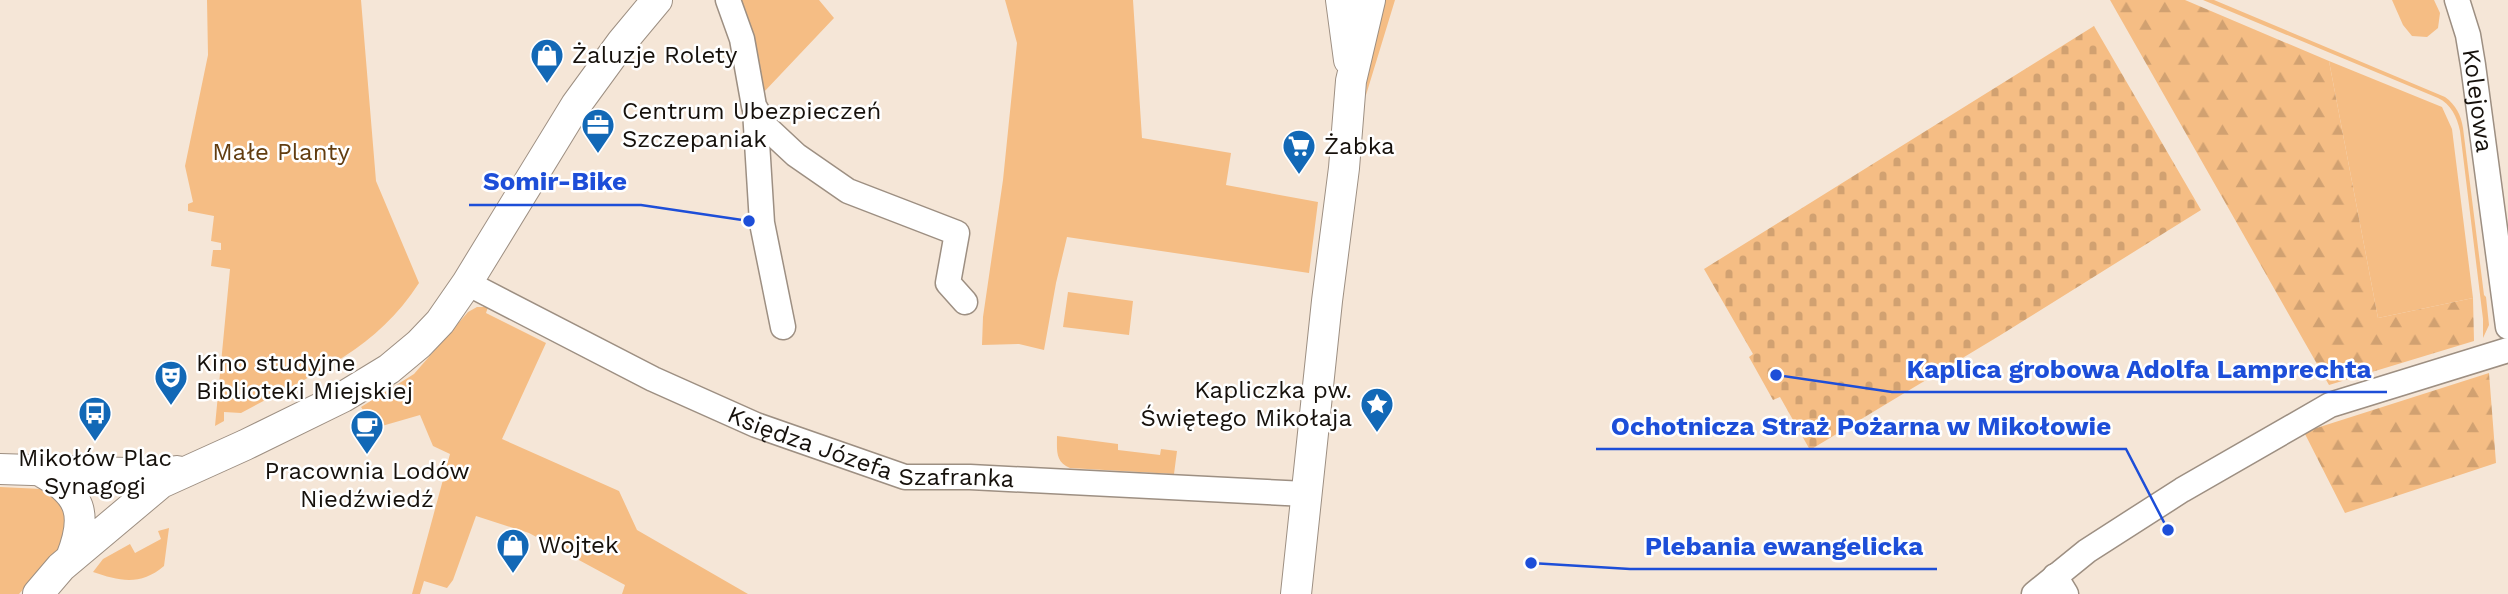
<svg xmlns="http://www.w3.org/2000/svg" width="2508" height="594" viewBox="0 0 2508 594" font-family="'Work Sans',sans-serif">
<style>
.green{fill:#f5bd84}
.forest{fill:url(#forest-firs)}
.cemetery{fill:url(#cemetery-stones)}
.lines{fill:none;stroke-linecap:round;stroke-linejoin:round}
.minor-casing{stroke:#9d8f82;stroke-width:27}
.tertiary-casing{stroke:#9d8f82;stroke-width:32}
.minor{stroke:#fff;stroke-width:24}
.tertiary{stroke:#fff;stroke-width:30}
.labels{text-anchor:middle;stroke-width:5;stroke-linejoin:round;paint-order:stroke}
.poi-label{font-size:24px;fill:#16110c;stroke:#fff;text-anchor:start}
.street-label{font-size:24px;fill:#16110c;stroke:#fff}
.park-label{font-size:24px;fill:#623d10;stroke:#fff}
.leader{fill:none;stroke:#1d4ed8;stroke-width:2.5}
.callout-dot{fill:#1d4ed8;stroke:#fff;stroke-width:2.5}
.callout-label{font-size:26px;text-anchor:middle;font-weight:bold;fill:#1d4ed8;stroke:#fff;stroke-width:5;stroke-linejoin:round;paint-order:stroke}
</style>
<defs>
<pattern id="forest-firs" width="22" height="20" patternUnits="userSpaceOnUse" patternTransform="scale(1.75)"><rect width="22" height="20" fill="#f5bd84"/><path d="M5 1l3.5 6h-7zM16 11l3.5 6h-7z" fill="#d1a171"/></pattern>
<pattern id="cemetery-stones" width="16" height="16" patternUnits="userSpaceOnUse" patternTransform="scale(1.75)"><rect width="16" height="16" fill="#f5bd84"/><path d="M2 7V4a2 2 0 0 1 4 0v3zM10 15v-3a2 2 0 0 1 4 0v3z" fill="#d1a171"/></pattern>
</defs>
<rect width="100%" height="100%" fill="#f5e6d7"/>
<path class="green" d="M207,0H361L376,181L419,283C374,353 310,375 241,413L224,412V421L215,426L230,269L211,266L213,250H221V243L211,241L214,216L188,211V204L193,202L185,166L208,55Z
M737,0H819L834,18L763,93Z
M1005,0H1133L1142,138L1231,153L1226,185L1318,202L1309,273L1067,237L1056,283L1044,350L1019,344L982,345L983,317L1003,180L1017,43Z
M1379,0H1395L1366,95L1367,74Z
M2203,0H2214L2445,97C2456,105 2461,115 2463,128L2484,295L2486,297L2489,325L2483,338V319L2460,131C2457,117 2451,104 2438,98Z
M2392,0H2434L2440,13L2438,28L2427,37L2412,36L2403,25Z
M2329,61L2442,107L2452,129L2473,298L2378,318Z
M1068,292L1133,301L1129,335L1063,327Z
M477,307H488L486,313L546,343L502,439L619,491L637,530L748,594H622L625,585L529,533L476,516L453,580L447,588L424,581L420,594H412L450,454L433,446L420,415L375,428L361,407L414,374L468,312Z
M1057,436L1118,444V450L1160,455L1161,449L1177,451L1174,474L1070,468C1055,462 1057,450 1057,436Z
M0,487L42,489L68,506L67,541L19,594H0Z
M169,528L164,566C141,586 119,581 93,572L103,559L130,544L135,553L161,539L158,531Z"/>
<path class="forest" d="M2110,0H2185L2329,61L2378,318L2473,298L2474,341L2329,385Z
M2489,373L2496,463L2345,513L2304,432Z"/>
<path class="cemetery" d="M2094,26L2201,210L1999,336L1810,450L1780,397L1773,400L1749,357L1753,354L1704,269Z"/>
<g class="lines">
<defs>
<g id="minor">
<path d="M728,0L742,39L754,106L766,127L796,155L848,191L957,233L948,283L965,302"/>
<path id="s1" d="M2457,0L2468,35L2473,65L2508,327"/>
<path d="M755,110L762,223L783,327"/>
<path id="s2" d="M467,283L653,379L756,425L905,477H970L1306,494"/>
<path d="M2055,576L2066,594"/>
<path d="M2034,594L2087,551L2182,490L2330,405L2508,350"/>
</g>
<path id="tertiary" d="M1341,0L1349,60
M0,469L158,474L177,471
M40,471C82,493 88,515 71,558
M38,594L61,567L161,483L245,445L343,397L389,369L419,344L440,322L467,283L576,105L622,42L657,0
M1296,594L1327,301L1344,168L1351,81L1370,0"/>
</defs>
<use href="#minor" class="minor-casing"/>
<use href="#tertiary" class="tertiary-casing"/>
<use href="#minor" class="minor"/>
<use href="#tertiary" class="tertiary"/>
</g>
<defs>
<symbol id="shop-pin" viewBox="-11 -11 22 30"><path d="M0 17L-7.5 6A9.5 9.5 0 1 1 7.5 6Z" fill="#1268b6" stroke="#fff"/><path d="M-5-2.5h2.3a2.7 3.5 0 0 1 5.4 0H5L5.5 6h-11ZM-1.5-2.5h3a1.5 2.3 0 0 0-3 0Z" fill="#fff"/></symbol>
<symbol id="office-pin" viewBox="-11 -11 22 30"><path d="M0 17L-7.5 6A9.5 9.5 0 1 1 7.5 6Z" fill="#1268b6" stroke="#fff"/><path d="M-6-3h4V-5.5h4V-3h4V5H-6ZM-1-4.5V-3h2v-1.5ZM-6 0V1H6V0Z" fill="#fff"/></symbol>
<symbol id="supermarket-pin" viewBox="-11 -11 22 30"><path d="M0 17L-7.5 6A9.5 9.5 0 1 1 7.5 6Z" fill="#1268b6" stroke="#fff"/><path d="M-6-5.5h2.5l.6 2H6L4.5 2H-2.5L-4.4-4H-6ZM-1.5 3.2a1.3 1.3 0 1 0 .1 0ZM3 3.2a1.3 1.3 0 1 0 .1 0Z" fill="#fff"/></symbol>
<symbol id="theatre-pin" viewBox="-11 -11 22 30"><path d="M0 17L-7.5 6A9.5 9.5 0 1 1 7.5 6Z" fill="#1268b6" stroke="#fff"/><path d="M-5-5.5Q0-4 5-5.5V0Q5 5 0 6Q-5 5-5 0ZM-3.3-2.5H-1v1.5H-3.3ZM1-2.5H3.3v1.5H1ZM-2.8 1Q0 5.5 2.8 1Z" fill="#fff"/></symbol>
<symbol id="sight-pin" viewBox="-11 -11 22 30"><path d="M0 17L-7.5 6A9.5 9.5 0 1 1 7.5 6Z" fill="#1268b6" stroke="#fff"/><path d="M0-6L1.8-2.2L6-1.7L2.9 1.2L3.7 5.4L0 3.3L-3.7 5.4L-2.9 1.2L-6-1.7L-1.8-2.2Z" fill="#fff"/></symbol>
<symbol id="bus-pin" viewBox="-11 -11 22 30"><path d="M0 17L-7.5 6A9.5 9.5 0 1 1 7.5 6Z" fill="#1268b6" stroke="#fff"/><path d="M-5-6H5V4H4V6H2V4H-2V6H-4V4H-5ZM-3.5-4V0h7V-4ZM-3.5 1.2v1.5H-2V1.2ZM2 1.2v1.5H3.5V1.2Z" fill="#fff"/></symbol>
<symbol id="cafe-pin" viewBox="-11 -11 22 30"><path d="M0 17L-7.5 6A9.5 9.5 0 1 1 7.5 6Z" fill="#1268b6" stroke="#fff"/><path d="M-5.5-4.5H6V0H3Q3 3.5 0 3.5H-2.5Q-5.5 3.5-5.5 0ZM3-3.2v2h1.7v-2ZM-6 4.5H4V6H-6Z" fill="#fff"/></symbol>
</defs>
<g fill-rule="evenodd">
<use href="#shop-pin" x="528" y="36" width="38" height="52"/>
<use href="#office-pin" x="579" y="106" width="38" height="52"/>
<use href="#supermarket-pin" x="1280" y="127" width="38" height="52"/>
<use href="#theatre-pin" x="152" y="358" width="38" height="52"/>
<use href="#sight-pin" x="1358" y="385" width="38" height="52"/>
<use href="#bus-pin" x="76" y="394" width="38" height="52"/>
<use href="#cafe-pin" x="348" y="407" width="38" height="52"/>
<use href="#shop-pin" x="494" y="526" width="38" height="52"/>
</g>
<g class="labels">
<g class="poi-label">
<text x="572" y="63">Żaluzje Rolety</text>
<text x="622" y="119">Centrum Ubezpieczeń<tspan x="622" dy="28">Szczepaniak</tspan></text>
<text x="1324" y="154">Żabka</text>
<text x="196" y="371">Kino studyjne<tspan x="196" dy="28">Biblioteki Miejskiej</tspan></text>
<text x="1352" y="398" text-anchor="end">Kapliczka pw.<tspan x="1352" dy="28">Świętego Mikołaja</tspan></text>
<text x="95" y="466" text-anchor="middle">Mikołów Plac<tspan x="95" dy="28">Synagogi</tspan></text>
<text x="367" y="479" text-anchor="middle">Pracownia Lodów<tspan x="367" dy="28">Niedźwiedź</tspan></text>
<text x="538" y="553">Wojtek</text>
</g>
<g class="street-label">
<text dy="8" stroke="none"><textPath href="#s1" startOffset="103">Kolejowa</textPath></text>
<text dy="8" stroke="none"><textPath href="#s2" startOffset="441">Księdza Józefa Szafranka</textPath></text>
</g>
<g class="park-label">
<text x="281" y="160">Małe Planty</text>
</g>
</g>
<path class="leader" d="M749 221L641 205H469M1776 375L1892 392H2387M2168 530L2126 449H1596M1531 563L1630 569H1937"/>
<g class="callout-dot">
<circle cx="749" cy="221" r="7"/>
<circle cx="1776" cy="375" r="7"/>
<circle cx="2168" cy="530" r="7"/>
<circle cx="1531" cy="563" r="7"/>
</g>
<g class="callout-label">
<text x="555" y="190">Somir-Bike</text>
<text x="2139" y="378">Kaplica grobowa Adolfa Lamprechta</text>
<text x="1861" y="435">Ochotnicza Straż Pożarna w Mikołowie</text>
<text x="1784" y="555">Plebania ewangelicka</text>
</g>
</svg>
